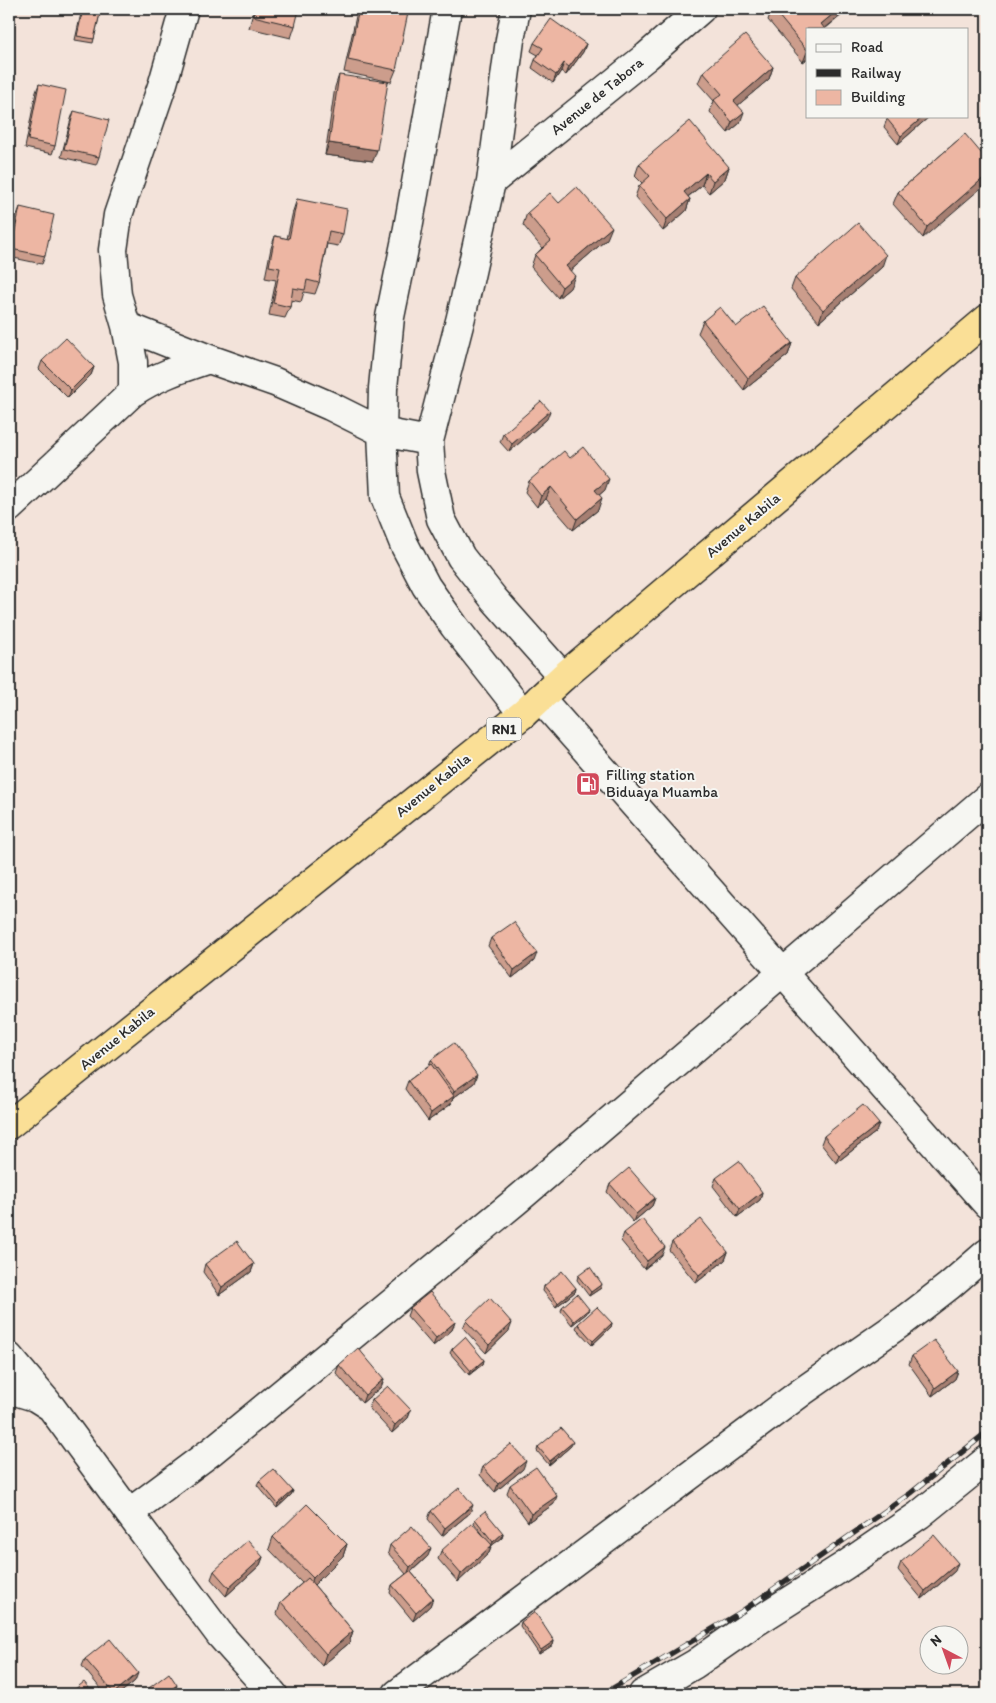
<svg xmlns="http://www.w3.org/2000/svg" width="996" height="1703" viewBox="0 0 996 1703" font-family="Itim,sans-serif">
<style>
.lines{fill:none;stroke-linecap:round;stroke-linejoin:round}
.minor-casing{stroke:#2b2b2b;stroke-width:31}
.trunk-casing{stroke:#2b2b2b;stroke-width:31}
.minor{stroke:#f6f6f2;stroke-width:28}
.trunk{stroke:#fadf96;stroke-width:28}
.rail-casing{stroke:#2b2b2b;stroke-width:5.5}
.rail{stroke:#f6f6f2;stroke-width:4;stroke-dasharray:11;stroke-linecap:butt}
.wall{fill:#cc9d8c;stroke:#2b2b2b}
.shaded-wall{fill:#a67f72;stroke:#2b2b2b}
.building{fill:#edb6a3;stroke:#2b2b2b}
.labels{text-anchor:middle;stroke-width:4;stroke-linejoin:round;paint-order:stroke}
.shield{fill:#f6f6f2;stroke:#686867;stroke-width:1}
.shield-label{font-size:14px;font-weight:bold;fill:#2b2b2b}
.street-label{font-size:15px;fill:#2b2b2b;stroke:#f6f6f2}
.poi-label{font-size:15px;fill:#2b2b2b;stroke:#f6f6f2;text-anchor:start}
</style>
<rect width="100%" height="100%" fill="#f3e3da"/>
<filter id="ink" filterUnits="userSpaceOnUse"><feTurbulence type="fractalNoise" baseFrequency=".02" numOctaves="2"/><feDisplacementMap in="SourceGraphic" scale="10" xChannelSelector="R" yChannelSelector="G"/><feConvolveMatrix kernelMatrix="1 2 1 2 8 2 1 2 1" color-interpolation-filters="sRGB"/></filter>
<g filter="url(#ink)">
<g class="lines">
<defs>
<path id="minor" d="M184,9L163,83L118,215L113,250L117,295L126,326L209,359L275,382L330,406L382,432L429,441
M447,9L406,239L390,317L383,388L382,432L385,497L404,544L426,586L454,626L523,714
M516,9L510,40L491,182L461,317L429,441L431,471L441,519L461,557L494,599L563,677
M491,182L647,56L701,9
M126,326L133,362V392
M9,508L133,392C157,376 182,368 209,359
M540,698L987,1204
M9,1357L47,1402
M9,1389L35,1397L51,1407L129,1513L221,1636L273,1694
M129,1513L212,1451L516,1201L987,798
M397,1694L803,1391L905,1320L949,1286L987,1253
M643,1694L695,1664L748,1627L844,1566L919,1515L987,1460"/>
<path id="trunk" d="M9,1125L523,714L563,677L987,319"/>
</defs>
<use href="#minor" class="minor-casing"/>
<use href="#trunk" class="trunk-casing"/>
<use href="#minor" class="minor"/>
<use href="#trunk" class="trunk"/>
<defs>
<path id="rail" d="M603,1694L741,1612L911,1493L987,1432"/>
</defs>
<use href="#rail" class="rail-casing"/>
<use href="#rail" class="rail"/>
</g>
<path class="wall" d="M82,9H101L93,43L75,40Z
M254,9H293L295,26L291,38L249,28Z
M359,9H384L396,70L391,82L344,72L356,16Z
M772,9H849L825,29H807V59L803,62L768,20Z
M534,43L586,44L583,52L566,75L561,71L553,83L532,68L535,60L538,55L531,51Z
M773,67L769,79L738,105L740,123L728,133L710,112L714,101L698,83L703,72Z
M339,75L373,161L325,155L335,87Z
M39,84L55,146L52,154L25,148L36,92Z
M74,111L99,157L96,165L61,157L71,119Z
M930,116L898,144L884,127L887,119Z
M965,134L923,238L893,204L898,192Z
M639,164L729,167L725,179L709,193L702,185L688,197L690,199L686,211L663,231L635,197L639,186L642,183L635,176Z
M297,199L343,234L338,246L327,244L319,283L315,294L304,292L301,302L291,300L290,307L285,318L269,315L276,280L265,278L271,248L275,236L287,239L293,211Z
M559,203L607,239L570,271V288L558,298L531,267L535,255L542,248L523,225L527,213Z
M20,207L45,256L42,264L9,257V252L17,215Z
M882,267L819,322L791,289L795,278Z
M703,321L736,327L792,343L788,355L744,390L698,333Z
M42,361L94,367L91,375L68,398L39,369Z
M547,419L509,452L500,442L503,434Z
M570,458L605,490L599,495L598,510L573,530L546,499L537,507L525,492L529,481Z
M491,938L534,961L512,978L488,946Z
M431,1060L474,1083L453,1098L451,1104L428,1121L405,1089L408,1081L429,1065Z
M879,1124L876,1132L836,1163L821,1144L824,1136Z
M716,1178L762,1192L760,1200L737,1217L713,1186Z
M610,1184L655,1198L652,1206L633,1222L607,1192Z
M624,1233L662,1255L644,1269L621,1241Z
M672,1242L728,1252L725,1260L696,1283L669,1250Z
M205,1264H254L251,1272L219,1295L203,1272Z
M578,1276L601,1288L589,1296L577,1280Z
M544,1286L576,1288L575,1292L556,1307L543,1291Z
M562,1307L589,1309L587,1313L572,1325L561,1311Z
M410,1308L455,1322L452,1330L433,1346L407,1316Z
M466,1321L509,1331L486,1353L463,1328Z
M612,1323L611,1327L592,1345L576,1328L578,1324Z
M452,1349L484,1360L483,1364L469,1375L450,1353Z
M912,1356L958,1371L955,1379L932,1396L909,1364Z
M339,1365L384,1379L381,1387L362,1403L336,1373Z
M372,1400L411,1410L408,1418L392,1433L369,1408Z
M571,1446L549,1465L537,1451L538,1447Z
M483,1467L523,1469L495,1492L480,1475Z
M259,1481L293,1491L291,1495L277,1508L257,1485Z
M510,1485L554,1504L528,1522L507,1493Z
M431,1511L470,1513L442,1536L428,1519Z
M475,1519L503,1533L502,1538L492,1545L489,1553L458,1582L438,1559L441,1551L484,1536L474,1523Z
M273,1537L347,1544L343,1556L314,1585L353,1631L349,1643L322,1666L277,1614L281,1602L302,1583L269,1549Z
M390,1545L428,1556L411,1572L433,1598L430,1606L413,1621L390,1593L392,1585L406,1574L388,1553Z
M263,1557L260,1565L226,1596L211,1579L214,1571Z
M901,1562L955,1571L922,1599L898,1570Z
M521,1622L554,1641L553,1645L539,1654L520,1626Z
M85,1659L135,1681L119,1694H105L82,1666Z"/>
<path class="shaded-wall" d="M839,9H849L824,29L821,24Z
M586,44L583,52L566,75L569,67Z
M807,52V59L803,62Z
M564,63L561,71L553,83L556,75Z
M773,67L769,79L730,112L734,101Z
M744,112L740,123L728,133L732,122Z
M924,116H930L898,144L901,136Z
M329,143L377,150L373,161L325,155Z
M729,167L725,179L709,193L713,181Z
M706,173L702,185L679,204L684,192Z
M987,175V183L923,238L927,227Z
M690,199L686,211L663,231L667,219Z
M612,227L607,239L562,278L566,266Z
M886,255L882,267L819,322L823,310Z
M575,276L570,288L558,298L562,287Z
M792,343L788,355L744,390L748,378Z
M94,367L91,375L68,398L71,390Z
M550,411L547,419L509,452L512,444Z
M609,479L605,490L591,502L595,490Z
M551,487L546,499L537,507L541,496Z
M602,498L598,510L573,530L577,519Z
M537,953L534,961L512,978L514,970Z
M477,1075L474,1083L453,1098L451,1104L428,1121L431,1113L452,1097L454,1091Z
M879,1124L876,1132L836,1163L839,1155Z
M762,1192L760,1200L737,1217L740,1209Z
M655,1198L652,1206L633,1222L636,1214Z
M665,1247L662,1255L644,1269L647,1261Z
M728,1252L725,1260L696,1283L699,1275Z
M254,1264L251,1272L219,1295L222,1287Z
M602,1284L601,1288L589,1296L591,1292Z
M576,1288L575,1292L556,1307L558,1303Z
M589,1309L587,1313L572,1325L574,1321Z
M455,1322L452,1330L433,1346L436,1338Z
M512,1323L509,1331L486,1353L489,1345Z
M612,1323L611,1327L592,1345L593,1341Z
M484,1360L483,1364L469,1375L471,1371Z
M958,1371L955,1379L932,1396L935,1388Z
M384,1379L381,1387L362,1403L365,1395Z
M411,1410L408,1418L392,1433L395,1425Z
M573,1442L571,1446L549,1465L550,1461Z
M526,1461L523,1469L495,1492L498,1484Z
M293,1491L291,1495L277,1508L278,1504Z
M557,1496L554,1504L528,1522L531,1514Z
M473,1505L470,1513L442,1536L445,1528Z
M503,1533L502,1538L491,1546L493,1542Z
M347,1544L343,1556L309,1590L313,1578Z
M492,1545L489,1553L458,1582L461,1574Z
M431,1548L428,1556L407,1575L410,1567Z
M263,1557L260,1565L226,1596L229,1588Z
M958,1563L955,1571L922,1599L925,1591Z
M433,1598L430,1606L413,1621L416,1613Z
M353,1631L349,1643L322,1666L326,1654Z
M554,1641L553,1645L539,1654L541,1650Z
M138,1673L135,1681L119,1694H113L114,1693Z
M177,1685L176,1689L169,1694H165Z"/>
<path class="building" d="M83,9H101L94,39L77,36Z
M255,9H293L299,10L295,26L253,16Z
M359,9H384L408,13L396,70L348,60Z
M773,9H839L821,24L825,29H807V50Z
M551,19L586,44L569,67L564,63L556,75L535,60L543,48L534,43Z
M745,35L773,67L734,101L744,112L732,122L714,100L722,94L703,72Z
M339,75L388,82L377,150L329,143Z
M39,84L66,90L55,146L28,140Z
M74,111L109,120L99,157L64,149Z
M891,116H924L901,136L887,119Z
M690,121L729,167L713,181L706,173L684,192L690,199L667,219L639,186L650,176L639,164Z
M965,134L987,160V175L927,227L898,192Z
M577,187L612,227L566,266L575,276L562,287L535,255L551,241L527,213L550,193L559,203Z
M297,199L347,209L343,234L329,231L319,283L307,280L305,290L293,288L290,307L273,303L280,268L269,266L275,236L289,239Z
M20,207L54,215L45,256L11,249Z
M858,223L886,255L823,310L795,278Z
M763,306L792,343L748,378L703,321L720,307L736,327Z
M66,338L94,367L71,390L42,361Z
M541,401L550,411L512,444L503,434Z
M583,447L609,479L595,490L602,498L577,519L551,487L541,496L529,481L564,451L570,458Z
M514,922L537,953L514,970L491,938Z
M454,1043L477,1075L454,1091L431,1060Z
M431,1064L454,1096L431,1113L408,1081Z
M863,1105L879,1124L839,1155L824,1136Z
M739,1161L762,1192L740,1209L716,1178Z
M629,1168L655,1198L636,1214L610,1184Z
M642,1219L665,1247L647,1261L624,1233Z
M701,1219L728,1252L699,1275L672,1242Z
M237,1241L254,1264L222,1287L205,1264Z
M590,1267L602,1284L591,1292L578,1276Z
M562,1271L576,1288L558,1303L544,1286Z
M430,1292L455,1322L436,1338L410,1308Z
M577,1294L589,1309L574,1321L562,1307Z
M490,1298L512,1323L489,1345L466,1321Z
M597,1307L612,1323L593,1341L578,1324Z
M465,1337L484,1360L471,1371L452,1349Z
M934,1340L958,1371L935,1388L912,1356Z
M358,1348L384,1379L365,1395L339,1365Z
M388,1386L411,1410L395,1425L372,1400Z
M561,1428L573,1442L550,1461L538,1447Z
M511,1444L526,1461L498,1484L483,1467Z
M536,1467L557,1496L531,1514L510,1485Z
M273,1469L293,1491L278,1504L259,1481Z
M459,1488L473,1505L445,1528L431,1511Z
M307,1504L347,1544L313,1578L273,1537Z
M485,1511L503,1533L493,1542L475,1519Z
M472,1523L492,1545L461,1574L441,1551Z
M412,1526L431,1548L410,1567L390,1545Z
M934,1535L958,1563L925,1591L901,1562Z
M248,1540L263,1557L229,1588L214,1571Z
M410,1571L433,1598L416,1613L392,1585Z
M308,1578L353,1631L326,1654L281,1602Z
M535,1612L554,1641L541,1650L521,1622Z
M110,1639L138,1673L114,1693L85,1659Z
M169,1673L177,1685L165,1694H141Z
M84,1682L94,1694H69Z"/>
</g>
<defs>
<symbol id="fuel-square" viewBox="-11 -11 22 22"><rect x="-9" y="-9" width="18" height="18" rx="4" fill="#d1495b" stroke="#f6f6f2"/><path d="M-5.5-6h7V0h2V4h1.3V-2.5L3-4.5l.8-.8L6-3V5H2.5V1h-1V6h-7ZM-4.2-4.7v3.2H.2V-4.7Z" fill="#fff"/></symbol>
</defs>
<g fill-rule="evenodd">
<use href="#fuel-square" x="574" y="770" width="28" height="28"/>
</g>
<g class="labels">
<rect class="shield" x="486.5" y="717.5" width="35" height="23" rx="4"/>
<g class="shield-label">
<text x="504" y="734">RN1</text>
</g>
<g class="street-label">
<text transform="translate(597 96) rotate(-39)" y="5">Avenue de Tabora</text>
<text transform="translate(743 525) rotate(-40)" y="5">Avenue Kabila</text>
<text transform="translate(433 785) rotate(-39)" y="5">Avenue Kabila</text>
<text transform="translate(117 1038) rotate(-39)" y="5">Avenue Kabila</text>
</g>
<g class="poi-label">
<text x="606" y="780">Filling station<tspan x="606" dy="17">Biduaya Muamba</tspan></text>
</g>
</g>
<rect width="996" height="1703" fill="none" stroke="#f6f6f2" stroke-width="30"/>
<rect x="15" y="15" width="966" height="1673" fill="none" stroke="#2b2b2b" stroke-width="2" filter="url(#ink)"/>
<rect x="806" y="28" width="162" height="90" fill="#f6f6f2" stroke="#a5a5a2"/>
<rect x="816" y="44" width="25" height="8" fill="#f6f6f2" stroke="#a5a5a2"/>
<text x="851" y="52" font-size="15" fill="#2b2b2b">Road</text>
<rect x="816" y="69" width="25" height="8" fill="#2b2b2b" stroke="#a5a5a2"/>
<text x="851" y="78" font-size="15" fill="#2b2b2b">Railway</text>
<rect x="816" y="90" width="25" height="15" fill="#edb6a3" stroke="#a5a5a2"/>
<text x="851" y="102" font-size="15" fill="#2b2b2b">Building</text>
<g transform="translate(944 1650) rotate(319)"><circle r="24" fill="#f6f6f2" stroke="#a5a5a2"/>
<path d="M0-4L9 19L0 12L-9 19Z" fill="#d1495b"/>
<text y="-8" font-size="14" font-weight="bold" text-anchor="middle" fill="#2b2b2b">N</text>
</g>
</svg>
